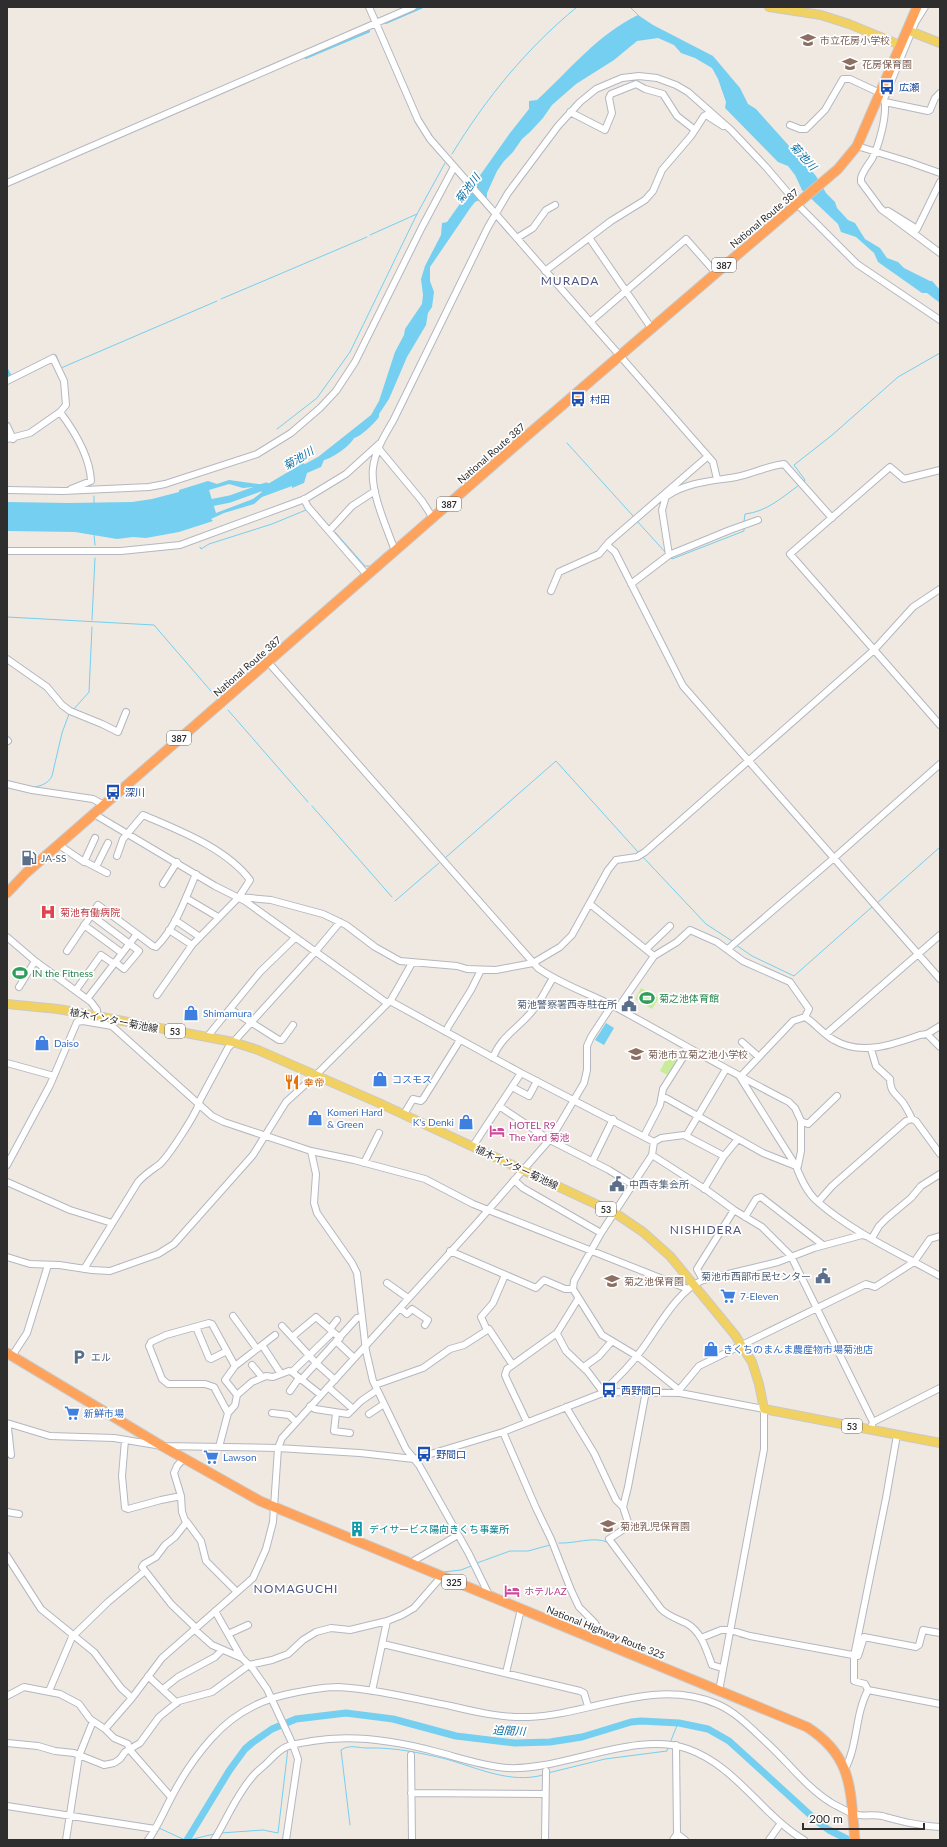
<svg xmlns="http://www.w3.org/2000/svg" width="947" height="1847" font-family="Lato,'Noto Sans JP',sans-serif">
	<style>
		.pitch { fill: #c9ec9a }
		.water { fill: #75cff0; fill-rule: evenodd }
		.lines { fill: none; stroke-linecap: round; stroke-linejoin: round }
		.stream { stroke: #75cff0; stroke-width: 1 }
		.canal { stroke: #75cff0; stroke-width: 4 }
		.river { stroke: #75cff0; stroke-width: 7 }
		.minor-casing { stroke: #b4b7c1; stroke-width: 8 }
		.major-casing { stroke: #c9c9c9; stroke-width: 10 }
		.highway-casing { stroke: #c9c9c9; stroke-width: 11 }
		.minor { stroke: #fff; stroke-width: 6 }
		.major { stroke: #f2d163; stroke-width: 8 }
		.highway { stroke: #ffa35c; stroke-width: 9 }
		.labels { text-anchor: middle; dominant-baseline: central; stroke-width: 3.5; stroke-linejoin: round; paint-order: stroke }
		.shield { fill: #fff; stroke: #6d6d6d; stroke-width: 1 }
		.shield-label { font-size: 9px; font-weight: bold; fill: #2e2e2e }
		.education-label { font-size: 10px; fill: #785e54; stroke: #fff; text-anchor: start }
		.transit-label { font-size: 10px; fill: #164399; stroke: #fff; text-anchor: start }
		.street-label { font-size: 10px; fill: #2e2e2e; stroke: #fff }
		.service-label { font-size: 10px; fill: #4e5e75; stroke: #fff; text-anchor: start }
		.health-label { font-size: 10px; fill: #be3a42; stroke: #fff; text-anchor: start }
		.leisure-label { font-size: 10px; fill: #27864d; stroke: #fff; text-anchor: start }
		.shop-label { font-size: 10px; fill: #366cbe; stroke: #fff; text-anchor: start }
		.food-label { font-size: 10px; fill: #c56008; stroke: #fff; text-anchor: start }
		.hotel-label { font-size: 10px; fill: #b23c85; stroke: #fff; text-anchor: start }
		.culture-label { font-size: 10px; fill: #0d838f; stroke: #fff; text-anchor: start }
		.water-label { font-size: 11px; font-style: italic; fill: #0d6fa3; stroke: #fff }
		.quarter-label { font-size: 12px; letter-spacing: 1px; fill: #4d5680; stroke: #fff }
	</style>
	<rect width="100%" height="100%" fill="#efe9e1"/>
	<path class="pitch" d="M641,988l18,10 -7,11 -17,-10z
		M669,1054l12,6 -10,17 -11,-6z"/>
	<path class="water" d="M638,15l15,10 60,31 27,32 8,16 8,5 60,67 10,17 9,9 2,6 11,12 7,3 10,16 15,9 7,10 11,4 6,6 26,13h2l8,9v13l-13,-10h-5l-44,-31 -4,-9 -18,-16 -15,-5 -3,-8 -36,-34 -7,-15 -7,-9 -10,-4 -53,-54 1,-6 -8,-23 -6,-11 -17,-10 -14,-5 -7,-8 -16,-7 -21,3 -23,19 -38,24 -24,21 -9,13 -13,14 -8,7 -9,13 -9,9 -7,10 -10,22v4l-12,5 -4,5 -41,60v14l4,11 -2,15 -4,6 -2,12 -19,32 -18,42 -10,15v3c-4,6 -19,20 -25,21 -4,8 -21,20 -30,22l-3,7 -14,6 -3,10 -12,5v-2l-30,11 -8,7 -30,9 -13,6 2,2 -34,11 -33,6 -13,-1 -16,2 -42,-7 -68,-1v-29l62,1 63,-1 20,-3 27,-7v-2l29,-9 9,3 12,-4 37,5 34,-20v-3l5,2 13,-7 53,-42 8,-14 16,-49 9,-17 1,-6 17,-25 1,-9 -2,-16 4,-13 16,-31 1,-12 5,-1 63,-89 19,-24v-8l8,-1c32,-29 61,-66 101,-85zM229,484l14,4 10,-1 4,4 3,-1 2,2 -9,7 -37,14 -7,-23z
		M606,1023l8,5 -10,17 -9,-5z"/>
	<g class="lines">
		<path class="stream" d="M630,7l11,11
			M452,154c34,-56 75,-106 125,-147
			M370,235l47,-21
			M221,299l146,-62
			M52,355h4l4,10
			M61,368l156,-67
			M277,429l40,-31 33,-46 67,-138 28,-51
			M567,443l67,74
			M804,482l1,-2 -11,-15 37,-29 67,-59 42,-24
			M94,503v-7
			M313,508l16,18
			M637,521l29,32
			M744,522l1,-8c21,-2 38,-17 54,-29
			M335,532l30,34h5l16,-14
			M94,534l1,11
			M200,547l1,2 8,-5 63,-20 34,-14
			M671,558l1,1 72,-28v-4
			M7,617l147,8 63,73
			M92,620l3,-62
			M73,710l16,-18 3,-65
			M228,710l80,92
			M32,787c8,0 17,-4 20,-11l10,-43 7,-19
			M312,806l80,91
			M642,856l64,68 26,17
			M445,858l111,-97 82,91
			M395,901l44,-38
			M876,904l64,-57
			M736,945l16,11 42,20 78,-69
			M559,1543c16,1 34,-7 48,-1
			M477,1563l33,-12h18l22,-6
			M443,1572l18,-2 10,-4
			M421,1596l15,-18
			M740,1637l5,1
			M709,1638l11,-4
			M670,1743l8,-20
			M548,1773l57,-14 62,-8 1,-4
			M73,1813l82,13
			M350,1825l-9,-75c9,-6 17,-2 26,-2 26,-1 54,5 79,11 32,9 64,25 97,16
			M159,1828l26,12
			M221,1833l42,-3 15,3 10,-85
			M189,1840l25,-6"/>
		<path class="canal" d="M386,22l35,-15
			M306,57l62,-26
			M7,371l3,6"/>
		<path class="river" d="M205,504l25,-5 36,-13
			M187,1840l42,-69 16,-22 7,-6 20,-14 24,-10 50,-6 47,6 63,17 59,7 35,-1 32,-5 49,-15 10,-1 38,2 29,6 21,12 89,81 11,8 20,10"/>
		<g class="minor-casing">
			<path id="minor" d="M369,7l49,113 12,19 283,323 4,17
				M925,7l-10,16 -31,76c4,15 -5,46 -12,60 -4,6 -9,12 -11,19v4l20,27 59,44
				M885,102l43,9 2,-1 5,-12 5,-5
				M570,112l35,18 7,-17 -3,-15 2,-4 25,-10 9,5 18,5 14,22 18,14
				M790,125l10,4h6l19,-19 18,-31h7l30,14
				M857,146l52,16 31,11
				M7,183l406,-176
				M888,211l29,18 23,-47
				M517,238l16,-10 13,-18 9,-5
				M590,239l62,90
				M545,271l66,-50 34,-21 8,-9 9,-21 29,-34 13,-20 2,-1 17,11
				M590,322l96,-83 30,34
				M7,381l46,-23 11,23 2,24 -6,7 -30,21 -23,6
				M60,412c15,20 30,44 31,69l-20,8
				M7,426l6,13
				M379,449l43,52 11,17
				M940,470l-36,9 -14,-12 -100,87 150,171
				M7,490l56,1 86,-4 16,-3 92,-30 34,-21 29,-25 16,-17 19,-29 67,-135 32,-60
				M666,496l-4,14 7,45
				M667,496c20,-14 46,-15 69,-19 16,-3 31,-11 48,-13l48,54
				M304,499l4,8 59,68
				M329,531l23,-25 23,-15
				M607,545l8,7 68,134 257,293
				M7,551h114l59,-6 125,-46 41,-25 33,-30
				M395,551c-8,-23 -25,-59 -22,-83 2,-17 11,-32 20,-47l95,-194 20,-34 50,-67 22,-24 16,-13 26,-11 17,-2 18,2 19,7 12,7 43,38 35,37 34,40 57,57 83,56
				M631,584l38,-29 61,-25 28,-10
				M551,591l8,-19 40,-18 10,-12 98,-85
				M7,659l40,28 15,18 8,6 32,13 16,8 8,-20
				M268,662l270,306c25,18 54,26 81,41 57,31 113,64 170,93l6,6 6,13 7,3 29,-28
				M7,740l1,1
				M7,784l25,6 61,9 11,6
				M94,814l121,72 30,15 142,102
				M59,845l25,17 11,-24
				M117,856l6,-17 20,-24c35,15 83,33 107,65l-11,17 -47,48 -35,50
				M84,861l23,12
				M96,867l12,-24
				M163,884l14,-22
				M239,897l32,3 52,14 23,11 29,22 25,14 57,5 10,3 29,1 37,-7 27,-16 12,-12 36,-65 8,-10 21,-3 8,-5 229,-202 39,-43 27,-18
				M186,898l32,19
				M590,904l64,52
				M91,915l48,36 -15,18 -9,-7
				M175,920l25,17
				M84,925l38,28
				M169,930l23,15
				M7,937l28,24 56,41 6,8v6
				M646,949l24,-23
				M728,949l106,-91 106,-94
				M67,951l31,-46 39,29
				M19,987l16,-26
				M76,990l25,-35 13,9
				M87,999l50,-65 16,12 3,1c20,-20 29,-48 40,-73
				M390,1001l131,72 133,69
				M618,1008l36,-52 23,-14 13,-12 27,12 26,19 47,21 19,27 -4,8
				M230,1009l49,31h3l11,-15
				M446,1032l2,-5 23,-37 10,-20
				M826,1034l114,-99
				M927,1034l13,13
				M207,1037l53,-65 35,-34
				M742,1042l17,15
				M871,1049l5,17 14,13c0,14 7,15 14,25 3,5 6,10 8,15
				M493,1058c7,-21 27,-31 40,-48 8,-9 13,-21 20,-32
				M7,1063l47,13
				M740,1077l56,89c5,13 11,27 22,36 34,30 83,52 122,74
				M740,1077l53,-56 12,-4c10,6 18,17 29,23 27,16 58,5 86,-5l7,-1 13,-8
				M512,1087l17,9 8,-15
				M662,1098h4l97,55 33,13
				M499,1106l51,34 59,30 24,15
				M404,1114l9,-15 8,2 2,-2 37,-59
				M644,1136l16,-31 3,-16 26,-41
				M686,1136l40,-67
				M654,1142l-2,13 -51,78 -27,48 -1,8 29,46 35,21 42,34 1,3
				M654,1142l7,-4 23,-3 40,21 -20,33
				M473,1146l48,-73
				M311,1151l5,23 -2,29 3,10 35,50 5,10 9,78 7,30 33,68 13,16 50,89 21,43
				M652,1155l56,36 26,19 28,17 29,29 82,166 -3,8
				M724,1156l14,-17
				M592,1162l21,-43
				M364,1163l15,-30
				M7,1165l43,-80 27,-63 6,-1 29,5 100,90 12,6 87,29 43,9 71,19 48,25 215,85
				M796,1166h2l3,-15v-30
				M514,1180l9,8 78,45
				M7,1182l63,28 42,13
				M818,1202l14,-16 74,-65 6,-2 4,2 24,33
				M745,1217l11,-18 5,-2 62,48
				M872,1238l7,-12 8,-8 24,-20 10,-12 19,-12
				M450,1251l86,37 8,-8 21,9h8
				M7,1257l23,7 29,1 33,5 18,1 48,-17 16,-10 79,-89 33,-53 33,-30 72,-72 21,-37
				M84,1269l54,-87c7,-8 14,-12 22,-18 9,-9 38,-52 40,-64l28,-52 87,-96 25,-30
				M703,1280l-6,-11 37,-59
				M387,1283l21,15
				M400,1308l7,6 5,-5 16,11 -3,5
				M233,1316l24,33
				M282,1326l34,37 19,17
				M196,1327l13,31 2,1 16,-8
				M330,1329l7,-9
				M487,1330l-6,-13 12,-14 12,-28
				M557,1334l9,17 22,21 15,20
				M292,1337l24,-20 24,21
				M336,1341l18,17
				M262,1345l19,29
				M12,1356l15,-23 21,-68
				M252,1365l10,12
				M586,1370l-1,-4 14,-10 13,-15
				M292,1372l41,-40
				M301,1380l56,-62 5,-1
				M375,1385l48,-17 27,-19 14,-4 25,-16 23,35
				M328,1387l25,22
				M679,1390l20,-24 167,-82 9,3 39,-25 16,-23 10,-3
				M290,1391l9,-13
				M601,1393c16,-14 30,-28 42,-45 16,-22 35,-58 60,-68l75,-18 36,-14 48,-13 10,3
				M237,1395l-12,-15 10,-14 40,-31
				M310,1406l5,3 33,5 13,-13 16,-11
				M566,1407l28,46 22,47 7,7 5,15 -4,7 -15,10 52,70c7,7 16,10 25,14 16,9 20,26 26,42l10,3
				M228,1413l7,-8 2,-10 15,-13 14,-6 7,1 16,-6 3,1 29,23
				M272,1413l17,2 7,7
				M336,1413l-2,18 16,2
				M369,1414l15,-10
				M527,1422l-20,-42 -2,-5 2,-6 50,-36 21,-34
				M873,1422l67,-34
				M7,1423l43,13 64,2 48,8 116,2 82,5 54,6 89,-27 97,-38 10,-2 70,1 84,16v40l-45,242
				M9,1424l-1,4 3,27
				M503,1432l33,76 15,31 20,51 8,17 16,16 4,8v10
				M125,1440l-3,36 3,32 3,1 33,-9 20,-4
				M219,1447l9,-34 -14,-26 -9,-3h-37l-6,-5 -13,-33 2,-4 15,-7 43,-12 3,1 23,42
				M184,1458l-7,8 -3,7 7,23 1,16 4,11 -11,14 -10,8 -9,12 -12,7 -2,3 29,37 25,24
				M623,1507l5,-20 18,-96
				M7,1512l12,2
				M187,1522l14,19 5,20 31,31
				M7,1556l34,53 53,43 27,36 11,10
				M413,1565l2,-5 43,-25
				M215,1611l26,46
				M194,1629l18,16 30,13 11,11 14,20 26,56 5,14 -12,81
				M228,1634l20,-9
				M701,1638l20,-8h9l20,6 108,20 6,-19 52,10 3,-2 4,-15 17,3
				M383,1644l197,47 4,2 4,13
				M506,1673l15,-64
				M148,1676l29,27
				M163,1689l15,-12 37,-20 7,-7
				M868,1690l-3,-6 -11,-3v-25l32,-158 11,-63
				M868,1690l72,14
				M49,1691l23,-54 36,-35 37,-31
				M372,1691l15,-70
				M7,1696l17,-9 36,7 19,10 11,15 15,10 9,9 14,6 1,5 42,48
				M105,1729l27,-31 30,-40 91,-80 13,-29 7,-27 5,-74 4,-10 194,-214 76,-87 32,-54 3,-13v-24l4,-9 21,-32
				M7,1743l31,3 17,5 19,2 30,12 10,-2 6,-4 5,-7 15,-9 19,-26 20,-16 33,-9 37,-27 23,-5 16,-6 15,-14 13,-8 15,-4 19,2 37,-9 15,-6 12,-7 27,-31
				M411,1755l1,85
				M845,1769c13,-24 10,-55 23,-79
				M411,1793l134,1
				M7,1806l148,23
				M677,1834l8,6
				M66,1840l13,-84 14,-35
				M148,1840c9,-12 15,-27 22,-40 11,-22 25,-43 41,-61 21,-24 50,-40 82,-46 15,-3 30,-6 45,-6 38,2 76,12 113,19 25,6 51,12 77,11 63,-2 125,-40 189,-13 19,8 34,24 50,39 21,19 39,44 63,59 3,2 22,12 24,12 9,3 19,0 28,2 19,5 37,10 58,11
				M214,1840c13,-21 22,-45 39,-64 4,-5 10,-9 15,-14 5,-5 11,-12 18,-15 8,-4 18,-4 26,-6 42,-7 85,0 125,11 23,6 46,14 70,16 56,3 129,-38 181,-19 48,17 73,65 116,91
				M545,1840l1,-69
				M673,1840l4,-6 -1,-89
				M769,1840l12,-17"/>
		</g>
		<g class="major-casing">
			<path id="major" d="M769,7l52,8 28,9 51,21
				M907,30l33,13
				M7,1004l51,5 39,7 136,26 25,8 121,53 236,110 28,19 27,24 65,79 17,27 7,22 5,25 176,34"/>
		</g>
		<g class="highway-casing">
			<path id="highway" d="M7,893l19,-20 497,-434 207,-178 108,-92 19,-23 60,-139
				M7,1353l155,93 98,55 547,226c47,30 43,64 48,113"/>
		</g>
		<use href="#minor" class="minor"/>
		<use href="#major" class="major"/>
		<use href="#highway" class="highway"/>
	</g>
	<defs>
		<g id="school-bare" transform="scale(1.2)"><path d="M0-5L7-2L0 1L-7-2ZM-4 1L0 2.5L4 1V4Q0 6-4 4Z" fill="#8d6e63" stroke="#fff" stroke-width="2.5" paint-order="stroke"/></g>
		<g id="bus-bare" transform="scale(1.2)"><path d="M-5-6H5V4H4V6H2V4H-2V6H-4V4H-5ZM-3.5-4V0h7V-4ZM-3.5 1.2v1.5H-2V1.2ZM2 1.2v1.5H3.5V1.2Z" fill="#1a4fb4" stroke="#fff" stroke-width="2.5" paint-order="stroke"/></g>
		<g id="fuel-bare" transform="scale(1.2)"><path d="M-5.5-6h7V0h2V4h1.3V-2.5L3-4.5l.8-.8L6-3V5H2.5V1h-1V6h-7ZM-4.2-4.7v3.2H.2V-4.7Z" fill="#5c6f8a" stroke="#fff" stroke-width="2.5" paint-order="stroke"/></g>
		<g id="hospital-bare" transform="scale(1.2)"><path d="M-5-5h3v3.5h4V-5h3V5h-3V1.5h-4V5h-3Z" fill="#e0444e" stroke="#fff" stroke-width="2.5" paint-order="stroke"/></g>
		<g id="stadium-bare" transform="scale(1.2)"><path d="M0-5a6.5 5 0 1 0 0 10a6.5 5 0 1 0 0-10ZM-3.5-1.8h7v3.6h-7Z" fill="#2e9e5b" stroke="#fff" stroke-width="2.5" paint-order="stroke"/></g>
		<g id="civic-bare" transform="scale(1.2)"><path d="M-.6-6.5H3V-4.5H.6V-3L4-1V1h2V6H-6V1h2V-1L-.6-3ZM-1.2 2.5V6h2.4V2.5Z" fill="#5c6f8a" stroke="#fff" stroke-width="2.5" paint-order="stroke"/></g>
		<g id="shop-bare" transform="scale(1.2)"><path d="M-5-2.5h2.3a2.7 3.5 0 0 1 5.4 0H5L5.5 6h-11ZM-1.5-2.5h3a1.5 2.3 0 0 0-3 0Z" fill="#3f7fe0" stroke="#fff" stroke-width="2.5" paint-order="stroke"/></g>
		<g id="restaurant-bare" transform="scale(1.2)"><path d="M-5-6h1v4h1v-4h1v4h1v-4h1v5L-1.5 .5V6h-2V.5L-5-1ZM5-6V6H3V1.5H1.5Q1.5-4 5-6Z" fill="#e8710a" stroke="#fff" stroke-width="2.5" paint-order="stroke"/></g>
		<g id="hotel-bare" transform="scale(1.2)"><path d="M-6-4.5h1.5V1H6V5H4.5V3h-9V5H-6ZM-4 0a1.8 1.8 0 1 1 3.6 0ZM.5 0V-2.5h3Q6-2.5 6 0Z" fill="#d1479c" stroke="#fff" stroke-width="2.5" paint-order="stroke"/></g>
		<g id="supermarket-bare" transform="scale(1.2)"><path d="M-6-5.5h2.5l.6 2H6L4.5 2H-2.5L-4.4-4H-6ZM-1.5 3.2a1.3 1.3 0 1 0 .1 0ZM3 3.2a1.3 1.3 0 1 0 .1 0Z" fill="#3f7fe0" stroke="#fff" stroke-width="2.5" paint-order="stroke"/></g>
		<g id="parking-bare" transform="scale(1.2)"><path d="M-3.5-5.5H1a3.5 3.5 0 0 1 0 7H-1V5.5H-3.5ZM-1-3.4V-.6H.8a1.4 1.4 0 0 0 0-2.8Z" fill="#5c6f8a" stroke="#fff" stroke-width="2.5" paint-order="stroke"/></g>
		<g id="building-bare" transform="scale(1.2)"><path d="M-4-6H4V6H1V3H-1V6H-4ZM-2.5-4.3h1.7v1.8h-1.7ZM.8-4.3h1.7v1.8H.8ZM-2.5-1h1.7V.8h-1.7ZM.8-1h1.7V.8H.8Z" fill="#0f9aa8" stroke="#fff" stroke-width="2.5" paint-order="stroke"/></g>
	</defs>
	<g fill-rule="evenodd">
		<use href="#school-bare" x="808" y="40"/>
		<use href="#school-bare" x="850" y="64"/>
		<use href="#bus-bare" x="887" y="87"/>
		<use href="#bus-bare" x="578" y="399"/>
		<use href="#bus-bare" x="113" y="792"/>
		<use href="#fuel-bare" x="29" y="858"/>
		<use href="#hospital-bare" x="48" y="912"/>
		<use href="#stadium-bare" x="20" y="973"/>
		<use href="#stadium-bare" x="647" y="998"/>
		<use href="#civic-bare" x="629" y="1004"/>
		<use href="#shop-bare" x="191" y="1013"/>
		<use href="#shop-bare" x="42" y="1043"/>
		<use href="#school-bare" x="636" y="1054"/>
		<use href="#shop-bare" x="380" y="1079"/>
		<use href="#restaurant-bare" x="292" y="1082"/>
		<use href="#shop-bare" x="315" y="1118"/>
		<use href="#shop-bare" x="466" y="1122"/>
		<use href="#hotel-bare" x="497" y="1131"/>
		<use href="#civic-bare" x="617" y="1184"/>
		<use href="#civic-bare" x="823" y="1276"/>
		<use href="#school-bare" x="612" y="1281"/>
		<use href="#supermarket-bare" x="728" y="1296"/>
		<use href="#shop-bare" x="711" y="1349"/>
		<use href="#parking-bare" x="79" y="1357"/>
		<use href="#bus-bare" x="609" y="1390"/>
		<use href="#supermarket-bare" x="72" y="1413"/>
		<use href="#bus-bare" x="424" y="1454"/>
		<use href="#supermarket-bare" x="211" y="1457"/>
		<use href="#school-bare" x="608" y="1526"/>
		<use href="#building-bare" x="357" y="1529"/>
		<use href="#hotel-bare" x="512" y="1591"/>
	</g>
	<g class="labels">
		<g class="shield">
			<rect x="712" y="258" width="24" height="14" rx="3"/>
			<rect x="437" y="497" width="24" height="14" rx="3"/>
			<rect x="167" y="731" width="24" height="14" rx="3"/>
			<rect x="165" y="1024" width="20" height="14" rx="3"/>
			<rect x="596" y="1202" width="20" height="14" rx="3"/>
			<rect x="842" y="1419" width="20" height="14" rx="3"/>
			<rect x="442" y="1575" width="24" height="14" rx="3"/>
		</g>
		<g class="shield-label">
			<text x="724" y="265">387</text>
			<text x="449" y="504">387</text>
			<text x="179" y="738">387</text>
			<text x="175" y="1031">53</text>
			<text x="606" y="1209">53</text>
			<text x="852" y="1426">53</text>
			<text x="454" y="1582">325</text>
		</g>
		<g class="education-label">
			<text x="820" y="40">市立花房小学校</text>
			<text x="862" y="64">花房保育園</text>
			<text x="648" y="1054">菊池市立菊之池小学校</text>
			<text x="624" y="1281">菊之池保育園</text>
			<text x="620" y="1526">菊池乳児保育園</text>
		</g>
		<g class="transit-label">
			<text x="899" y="87">広瀬</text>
			<text x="590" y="399">村田</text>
			<text x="125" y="792">深川</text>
			<text x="621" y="1390">西野間口</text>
			<text x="436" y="1454">野間口</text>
		</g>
		<g class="street-label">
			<text transform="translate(764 218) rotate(-40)">National Route 387</text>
			<text transform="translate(491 453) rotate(-41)">National Route 387</text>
			<text transform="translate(247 666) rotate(-41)">National Route 387</text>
			<text transform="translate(114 1020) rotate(11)">植木インター菊池線</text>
			<text transform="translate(517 1167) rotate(25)">植木インター菊池線</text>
			<text transform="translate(606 1632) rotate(22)">National Highway Route 325</text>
		</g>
		<g class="service-label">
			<text x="41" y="858">JA-SS</text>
			<text x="617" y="1004" text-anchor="end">菊池警察署西寺駐在所</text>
			<text x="629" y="1184">中西寺集会所</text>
			<text x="811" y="1276" text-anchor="end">菊池市西部市民センター</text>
			<text x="91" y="1357">エル</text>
		</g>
		<g class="health-label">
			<text x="60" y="912">菊池有働病院</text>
		</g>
		<g class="leisure-label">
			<text x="32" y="973">IN the Fitness</text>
			<text x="659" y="998">菊之池体育館</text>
		</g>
		<g class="shop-label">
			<text x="203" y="1013">Shimamura</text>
			<text x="54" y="1043">Daiso</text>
			<text x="392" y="1079">コスモス</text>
			<text x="327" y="1112">Komeri Hard<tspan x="327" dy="12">&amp; Green</tspan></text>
			<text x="454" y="1122" text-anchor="end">K's Denki</text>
			<text x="740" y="1296">7-Eleven</text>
			<text x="723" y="1349">きくちのまんま農産物市場菊池店</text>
			<text x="84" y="1413">新鮮市場</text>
			<text x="223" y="1457">Lawson</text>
		</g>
		<g class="food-label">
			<text x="304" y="1082">幸帝</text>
		</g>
		<g class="hotel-label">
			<text x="509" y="1125">HOTEL R9<tspan x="509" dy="12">The Yard 菊池</tspan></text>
			<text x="524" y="1591">ホテルAZ</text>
		</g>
		<g class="culture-label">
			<text x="369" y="1529">デイサービス陽向きくち事業所</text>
		</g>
		<g class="water-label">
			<text transform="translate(804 156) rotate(48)">菊池川</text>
			<text transform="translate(467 188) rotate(-53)">菊池川</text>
			<text transform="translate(298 458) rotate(-31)">菊池川</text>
			<text transform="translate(509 1730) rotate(3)">迫間川</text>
		</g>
		<g class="quarter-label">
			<text x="570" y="280">MURADA</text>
			<text x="706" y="1229">NISHIDERA</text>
			<text x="296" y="1588">NOMAGUCHI</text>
		</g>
	</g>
	<rect width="947" height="1847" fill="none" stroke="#2e2e2e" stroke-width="16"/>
	<path d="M803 1823v6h121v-6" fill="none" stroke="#2e2e2e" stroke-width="2"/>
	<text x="809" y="1823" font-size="12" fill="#2e2e2e" stroke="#ffffff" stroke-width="3" paint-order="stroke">200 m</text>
</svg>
